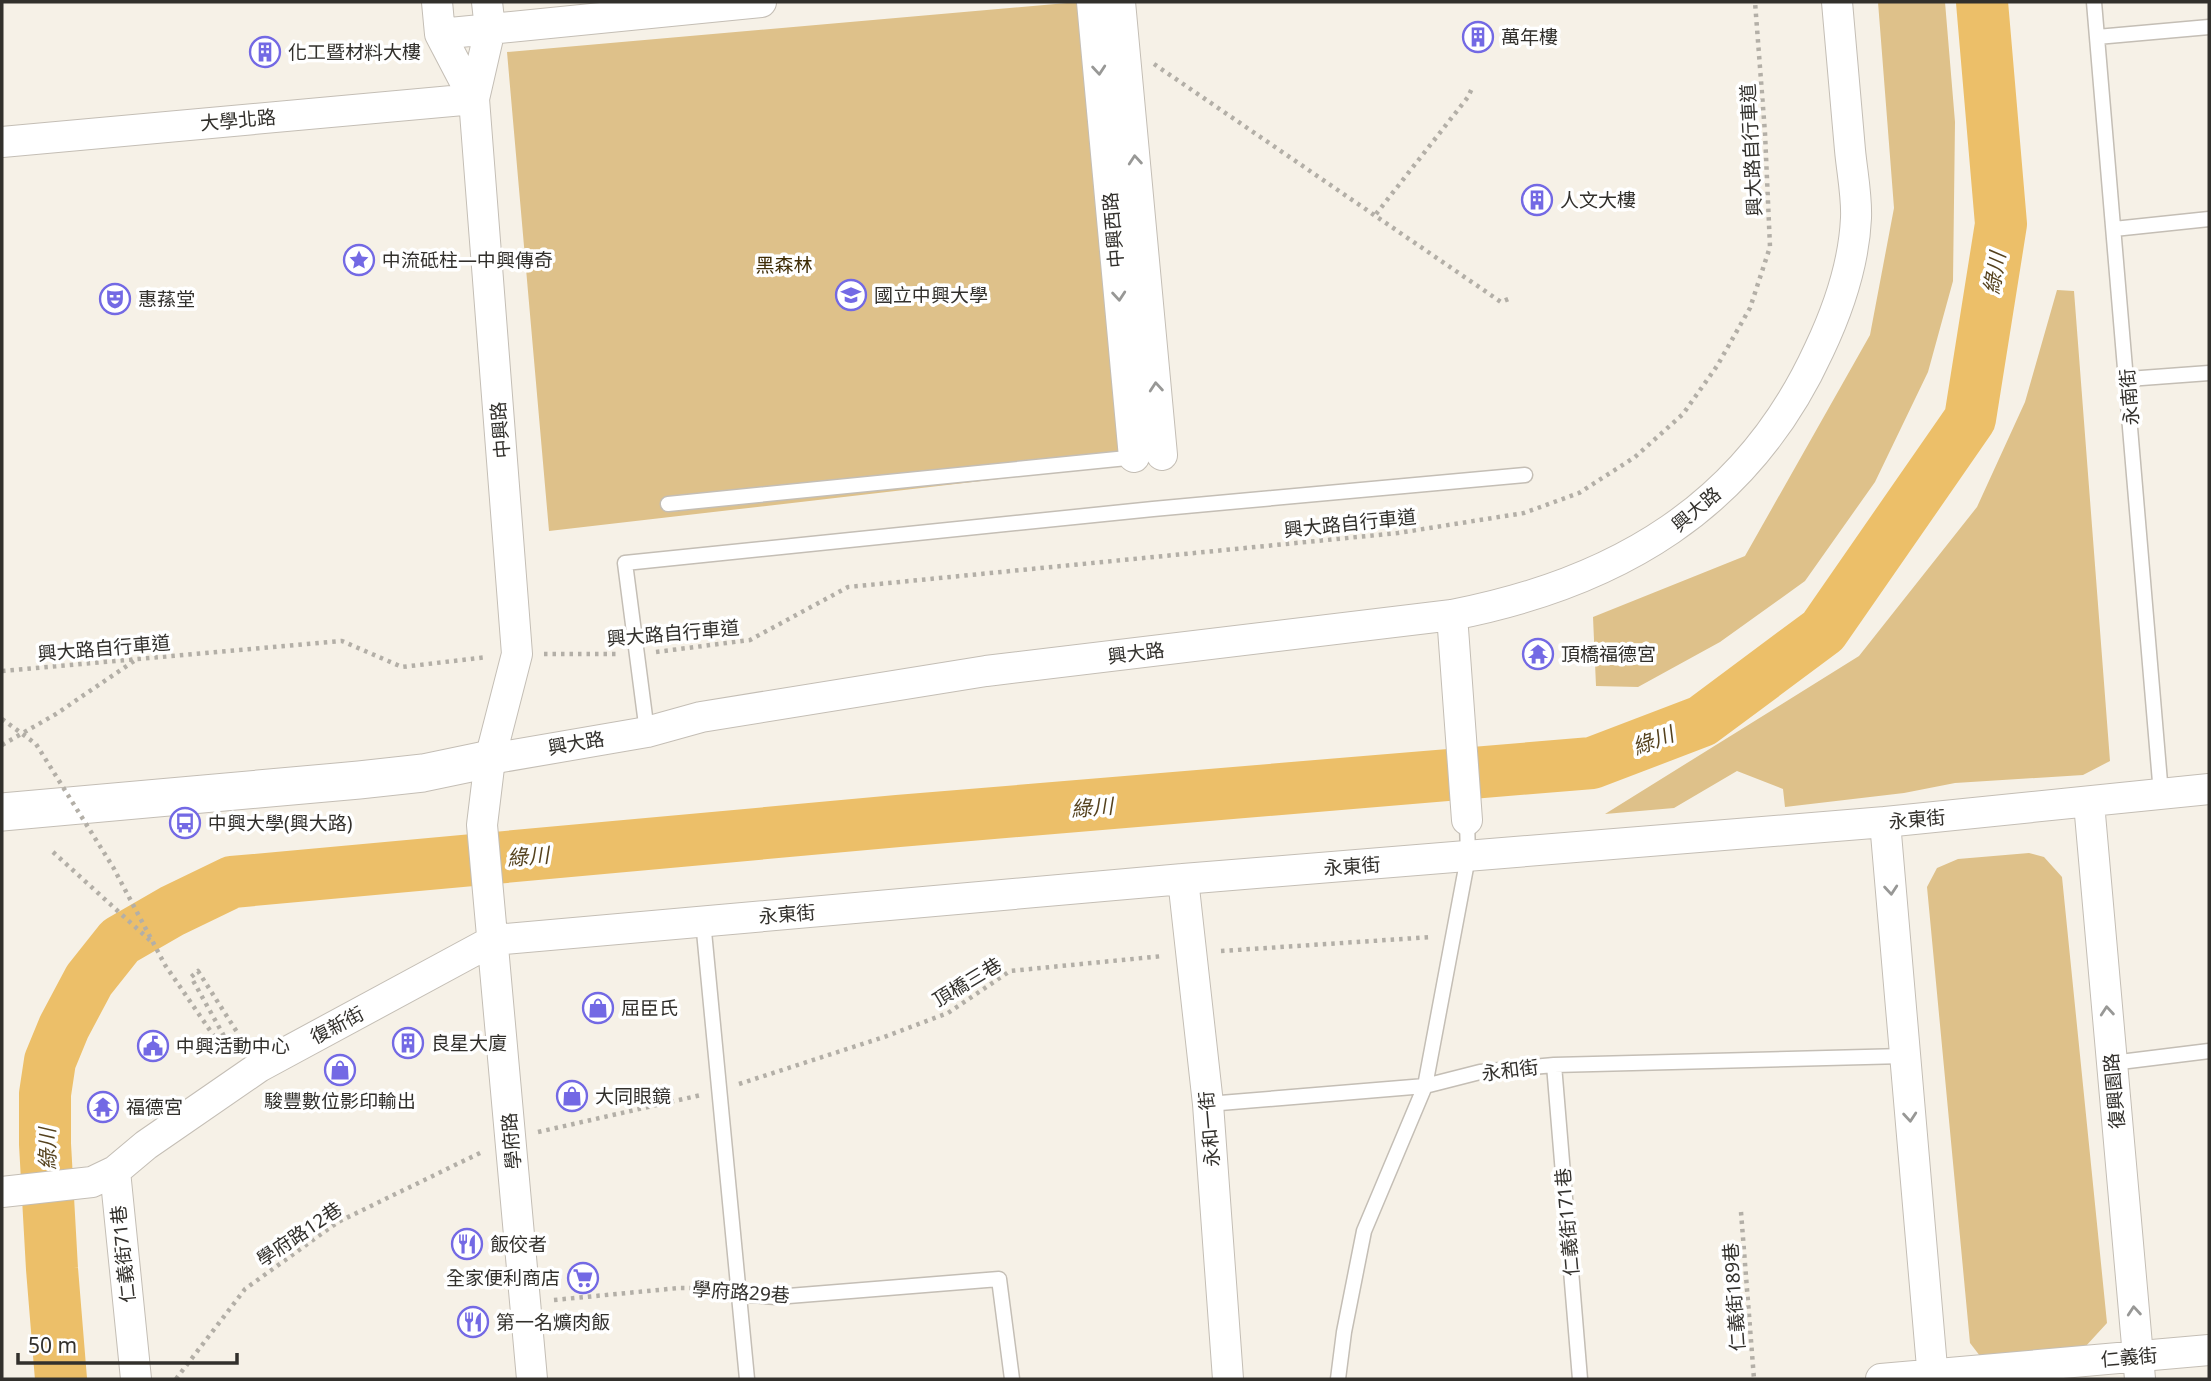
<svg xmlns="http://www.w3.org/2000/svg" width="2211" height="1381" font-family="'Noto Sans','Noto Sans TC',sans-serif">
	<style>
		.green { fill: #dec18a }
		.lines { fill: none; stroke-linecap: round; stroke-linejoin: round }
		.river { stroke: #ecbf69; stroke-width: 52 }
		.service-casing { stroke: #c4beb5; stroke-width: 17 }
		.minor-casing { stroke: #c4beb5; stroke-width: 32 }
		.tertiary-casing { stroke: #c4beb5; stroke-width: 39 }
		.path { stroke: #b3afa7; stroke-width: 4.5; stroke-dasharray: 3.5 5; stroke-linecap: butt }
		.service { stroke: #fff; stroke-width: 14 }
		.minor { stroke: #fff; stroke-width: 30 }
		.tertiary { stroke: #fff; stroke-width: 37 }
		.path-bridge { stroke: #b3afa7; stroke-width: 4.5; stroke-dasharray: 3.5 5; stroke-linecap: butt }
		.oneway { stroke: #989896 }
		.labels { text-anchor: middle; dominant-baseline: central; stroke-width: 7; stroke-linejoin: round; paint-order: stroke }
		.poi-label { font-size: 19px; fill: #32302c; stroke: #fff; text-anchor: start }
		.street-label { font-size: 19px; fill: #32302c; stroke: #fff }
		.park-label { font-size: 19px; fill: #3f2d06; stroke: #fff }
		.water-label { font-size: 21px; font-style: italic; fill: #55421e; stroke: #fff }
	</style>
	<rect width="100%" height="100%" fill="#f6f1e7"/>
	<path class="green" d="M1078,2l42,463 -571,66 -42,-479z
		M1878,2h67l10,120 -2,159 -25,91 -53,110 -70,99 -85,61 -82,45 -42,-1 -3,-69 152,-61 125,-221 24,-127z
		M2057,290l17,1 36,470 -27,14 -128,8 -51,10 -119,14 -2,-18 -46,-18 -63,37 -69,6 254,-158 118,-149 48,-105z
		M2029,853l15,4 18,20 45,446 -22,24 -105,9 -10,-13 -43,-456 10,-19 21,-9z"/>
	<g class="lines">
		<path class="river" d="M61,1379l-9,-110 -7,-125v-50l5,-33 14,-34 25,-47 31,-39 52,-30 60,-29 666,-61 694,-58 110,-42 121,-90 147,-212 31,-195 -19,-222"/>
		<g class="service-casing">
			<path id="service" d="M2094,2l67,792
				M2097,37l112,-10
				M2114,229l95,-10
				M2128,379l81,-6
				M668,504l469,-47
				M647,732l-22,-169 528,-54 372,-34
				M703,921l44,458
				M2112,1063l97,-12
				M1554,1065l26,314
				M1208,1104l217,-18 55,-14 74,-7 350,-9
				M738,1294l38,3 223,-18 13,100
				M1338,1379l6,-47 20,-101 61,-145 43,-229 -1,-37"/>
		</g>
		<g class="minor-casing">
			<path id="minor" d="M437,2l3,32 34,65
				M487,2l3,27 -16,70 43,555 -27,105 -8,66 50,554
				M1092,2l42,455
				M1120,2l42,453
				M440,34l321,-32
				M2,142l472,-43
				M1452,615l15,205
				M490,759l157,-27 54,-15 285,-46 466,-56c165,-32 295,-108 367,-265 19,-40 35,-87 37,-132 1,-22 -4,-46 -6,-68 -4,-50 -9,-99 -13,-148
				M2089,803l51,576
				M1885,822l48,557
				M1183,879l25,225 20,275
				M115,1171l21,208
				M2,1192l90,-10 23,-11 31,-26 113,-78 235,-127 689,-61 702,-57 324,-33
				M1881,1379l328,-29"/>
		</g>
		<g class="tertiary-casing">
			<path id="tertiary" d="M2,812l357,-32 64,-7 67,-14"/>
		</g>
		<path class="path" d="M1154,64l347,238 10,-4
			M1376,214l92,-117 5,-11
			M656,652l94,-12 98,-53 550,-54 126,-20 55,-20 56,-36 48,-43 34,-48 33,-58 20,-61 -5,-114 -10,-131
			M544,654h72
			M2,671l340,-30 60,26 85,-10
			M2,745l54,-31 78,-53
			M53,852l101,92
			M1221,951l211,-14
			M218,1042l6,-6 -33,-59 7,-6 46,72
			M739,1084l145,-47 64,-24 62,-42 153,-15
			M538,1132l163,-37
			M1741,1212l13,167
			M554,1300l125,-12h27l14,2
			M176,1379l69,-90 93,-67 146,-71"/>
		<use href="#service" class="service"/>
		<use href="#minor" class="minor"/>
		<use href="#tertiary" class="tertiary"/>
		<path class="path-bridge" d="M2,719l34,25 77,123 52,98 53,77"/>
	</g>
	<defs><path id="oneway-chevron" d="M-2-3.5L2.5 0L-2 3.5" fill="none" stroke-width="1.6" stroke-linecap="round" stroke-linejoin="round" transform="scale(1.75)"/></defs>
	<g class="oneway">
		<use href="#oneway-chevron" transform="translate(1099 70) rotate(85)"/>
		<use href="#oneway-chevron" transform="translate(1135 160) rotate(-95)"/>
		<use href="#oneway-chevron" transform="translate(1119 296) rotate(85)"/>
		<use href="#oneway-chevron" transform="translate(1156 387) rotate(-95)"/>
		<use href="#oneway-chevron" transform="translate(1891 890) rotate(85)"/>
		<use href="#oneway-chevron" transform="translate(2107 1011) rotate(-95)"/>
		<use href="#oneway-chevron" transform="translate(1910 1117) rotate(85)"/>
		<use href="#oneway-chevron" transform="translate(2134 1311) rotate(-95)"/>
	</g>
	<defs>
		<g id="building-ring" transform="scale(1.575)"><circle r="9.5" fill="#fff" stroke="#7369e4" stroke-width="1.5"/><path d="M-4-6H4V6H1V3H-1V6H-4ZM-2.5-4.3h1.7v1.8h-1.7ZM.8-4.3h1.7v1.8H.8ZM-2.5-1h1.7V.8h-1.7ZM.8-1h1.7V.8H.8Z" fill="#7369e4"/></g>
		<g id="sight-ring" transform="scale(1.575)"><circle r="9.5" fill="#fff" stroke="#7369e4" stroke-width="1.5"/><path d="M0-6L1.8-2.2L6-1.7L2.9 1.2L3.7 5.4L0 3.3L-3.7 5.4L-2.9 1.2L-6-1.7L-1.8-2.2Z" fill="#7369e4"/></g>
		<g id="university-ring" transform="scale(1.575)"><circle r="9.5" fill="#fff" stroke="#7369e4" stroke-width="1.5"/><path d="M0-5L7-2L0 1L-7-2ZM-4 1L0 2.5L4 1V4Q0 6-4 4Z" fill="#7369e4"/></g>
		<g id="theatre-ring" transform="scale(1.575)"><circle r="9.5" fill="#fff" stroke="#7369e4" stroke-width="1.5"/><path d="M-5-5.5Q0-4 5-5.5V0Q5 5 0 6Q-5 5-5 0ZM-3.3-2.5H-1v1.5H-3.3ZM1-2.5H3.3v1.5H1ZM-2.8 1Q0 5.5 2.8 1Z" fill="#7369e4"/></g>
		<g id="temple-ring" transform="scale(1.575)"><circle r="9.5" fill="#fff" stroke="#7369e4" stroke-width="1.5"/><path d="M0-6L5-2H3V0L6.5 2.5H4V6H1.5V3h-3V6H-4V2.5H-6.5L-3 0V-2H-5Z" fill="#7369e4"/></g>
		<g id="bus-ring" transform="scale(1.575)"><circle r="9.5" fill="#fff" stroke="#7369e4" stroke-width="1.5"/><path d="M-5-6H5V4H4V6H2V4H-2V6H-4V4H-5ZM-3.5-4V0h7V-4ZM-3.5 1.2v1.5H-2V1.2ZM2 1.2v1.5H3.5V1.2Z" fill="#7369e4"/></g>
		<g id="shop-ring" transform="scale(1.575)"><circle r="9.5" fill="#fff" stroke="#7369e4" stroke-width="1.5"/><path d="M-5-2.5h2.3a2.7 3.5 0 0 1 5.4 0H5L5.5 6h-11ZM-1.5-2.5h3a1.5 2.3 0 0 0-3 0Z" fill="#7369e4"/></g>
		<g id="civic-ring" transform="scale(1.575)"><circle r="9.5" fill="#fff" stroke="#7369e4" stroke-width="1.5"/><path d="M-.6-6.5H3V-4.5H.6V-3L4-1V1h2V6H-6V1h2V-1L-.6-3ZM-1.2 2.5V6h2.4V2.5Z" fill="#7369e4"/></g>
		<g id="restaurant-ring" transform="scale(1.575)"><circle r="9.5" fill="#fff" stroke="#7369e4" stroke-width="1.5"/><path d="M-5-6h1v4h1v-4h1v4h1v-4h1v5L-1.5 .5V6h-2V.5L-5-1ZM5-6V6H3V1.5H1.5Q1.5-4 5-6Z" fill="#7369e4"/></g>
		<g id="supermarket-ring" transform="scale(1.575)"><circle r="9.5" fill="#fff" stroke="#7369e4" stroke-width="1.5"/><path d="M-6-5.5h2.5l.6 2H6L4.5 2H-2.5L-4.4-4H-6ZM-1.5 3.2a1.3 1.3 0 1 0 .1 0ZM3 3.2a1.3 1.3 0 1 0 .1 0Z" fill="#7369e4"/></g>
	</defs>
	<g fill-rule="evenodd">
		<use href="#building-ring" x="1478" y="37"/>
		<use href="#building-ring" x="265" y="52"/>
		<use href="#building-ring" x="1537" y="200"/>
		<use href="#sight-ring" x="359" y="260"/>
		<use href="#university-ring" x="851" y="295"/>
		<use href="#theatre-ring" x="115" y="299"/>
		<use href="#temple-ring" x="1538" y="654"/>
		<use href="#bus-ring" x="185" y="823"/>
		<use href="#shop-ring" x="598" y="1008"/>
		<use href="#building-ring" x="408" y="1043"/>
		<use href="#civic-ring" x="153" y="1046"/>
		<use href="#shop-ring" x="340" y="1070"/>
		<use href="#shop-ring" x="572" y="1096"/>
		<use href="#temple-ring" x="103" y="1107"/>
		<use href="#restaurant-ring" x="467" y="1244"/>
		<use href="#supermarket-ring" x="583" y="1278"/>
		<use href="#restaurant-ring" x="473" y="1322"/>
	</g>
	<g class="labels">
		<g class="poi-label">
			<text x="1501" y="37">萬年樓</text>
			<text x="288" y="52">化工暨材料大樓</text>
			<text x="1560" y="200">人文大樓</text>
			<text x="382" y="260">中流砥柱—中興傳奇</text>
			<text x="874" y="295">國立中興大學</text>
			<text x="138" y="299">惠蓀堂</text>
			<text x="1561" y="654">頂橋福德宮</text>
			<text x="208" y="823">中興大學(興大路)</text>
			<text x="621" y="1008">屈臣氏</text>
			<text x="431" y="1043">良星大廈</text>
			<text x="176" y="1046">中興活動中心</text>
			<text x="595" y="1096">大同眼鏡</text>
			<text x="340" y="1101" text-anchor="middle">駿豐數位影印輸出</text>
			<text x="126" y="1107">福德宮</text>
			<text x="490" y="1244">飯佼者</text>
			<text x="560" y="1278" text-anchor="end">全家便利商店</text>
			<text x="496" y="1322">第一名爌肉飯</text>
		</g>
		<g class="street-label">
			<text transform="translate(238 120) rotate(-5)">大學北路</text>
			<text transform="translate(1751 150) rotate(-93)">興大路自行車道</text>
			<text transform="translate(1113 230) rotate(-95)">中興西路</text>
			<text transform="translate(2129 397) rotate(-95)">永南街</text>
			<text transform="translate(500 430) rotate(-95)">中興路</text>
			<text transform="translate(1696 509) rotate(-40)">興大路</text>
			<text transform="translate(1350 523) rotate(-6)">興大路自行車道</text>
			<text transform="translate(673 633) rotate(-5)">興大路自行車道</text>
			<text transform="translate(104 648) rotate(-5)">興大路自行車道</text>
			<text transform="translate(1136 653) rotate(-7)">興大路</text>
			<text transform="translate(576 743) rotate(-10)">興大路</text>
			<text transform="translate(1917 819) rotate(-5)">永東街</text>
			<text transform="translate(1352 866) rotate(-4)">永東街</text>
			<text transform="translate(787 914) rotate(-5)">永東街</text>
			<text transform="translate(967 982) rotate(-31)">頂橋三巷</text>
			<text transform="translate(337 1025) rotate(-28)">復新街</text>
			<text transform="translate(1510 1070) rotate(-7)">永和街</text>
			<text transform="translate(2114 1091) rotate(-95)">復興園路</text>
			<text transform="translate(1209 1129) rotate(-95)">永和一街</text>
			<text transform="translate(511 1141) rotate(-95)">學府路</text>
			<text transform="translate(1567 1222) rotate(-95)">仁義街171巷</text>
			<text transform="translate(299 1234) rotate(-34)">學府路12巷</text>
			<text transform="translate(123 1254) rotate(-96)">仁義街71巷</text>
			<text transform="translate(741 1292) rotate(4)">學府路29巷</text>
			<text transform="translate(1734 1297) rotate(-94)">仁義街189巷</text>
			<text transform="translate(2129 1357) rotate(-5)">仁義街</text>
		</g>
		<g class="park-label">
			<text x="784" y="265">黑森林</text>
		</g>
		<g class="water-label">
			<text transform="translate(1994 273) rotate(-81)">綠川</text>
			<text transform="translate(1653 740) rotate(-21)">綠川</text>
			<text transform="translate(1092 807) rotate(-5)">綠川</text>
			<text transform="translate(528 856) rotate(-5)">綠川</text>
			<text transform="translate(47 1149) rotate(-91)">綠川</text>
		</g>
	</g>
	<rect width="2211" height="1381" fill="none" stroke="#32302c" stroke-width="7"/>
	<path d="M18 1353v10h219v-10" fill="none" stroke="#32302c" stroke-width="3.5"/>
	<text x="28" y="1353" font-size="21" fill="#32302c" stroke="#ffffff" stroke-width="5" paint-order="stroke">50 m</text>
</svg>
